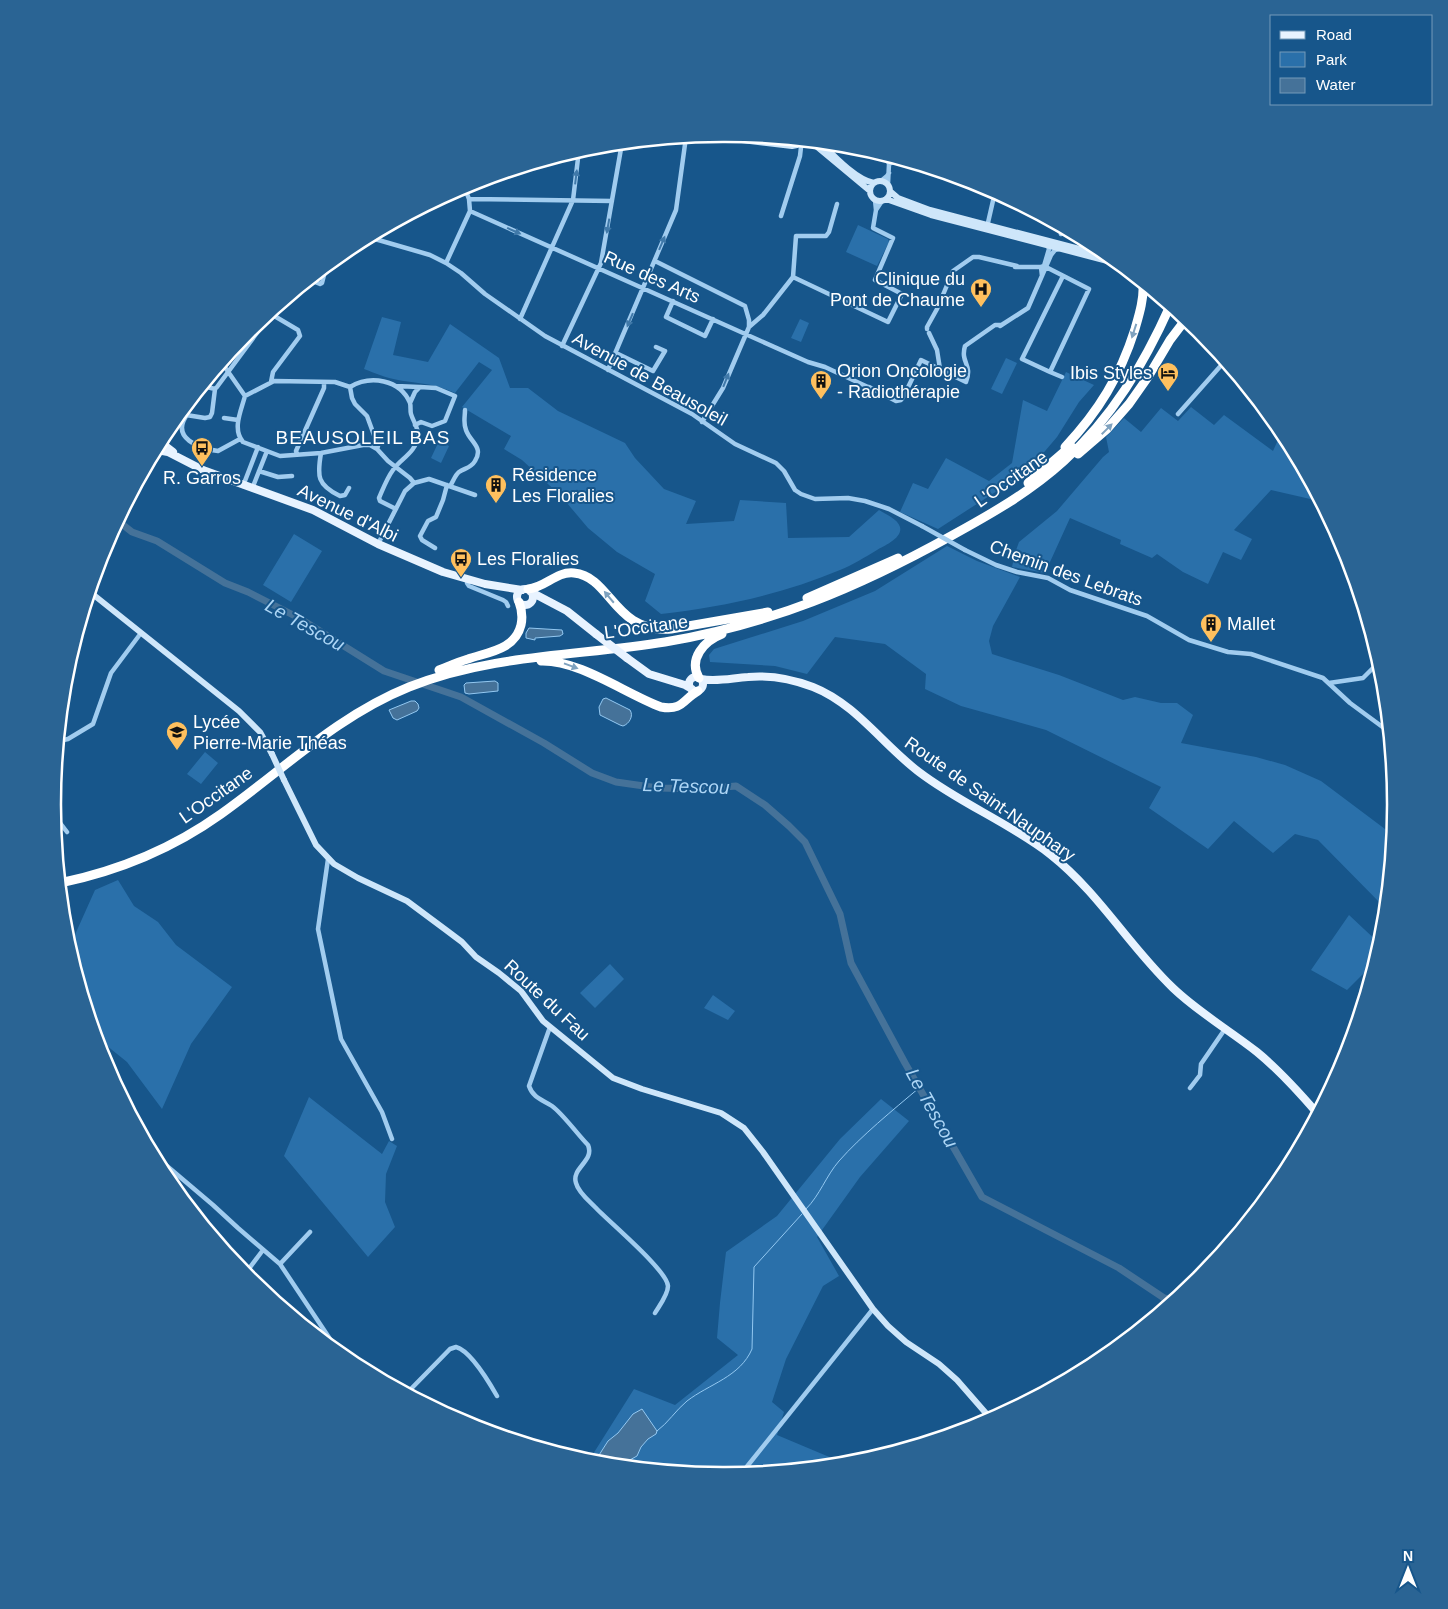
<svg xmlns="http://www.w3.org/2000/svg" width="1448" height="1609" font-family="Helvetica,sans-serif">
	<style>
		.green { fill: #2a70aa }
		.water { fill: #457299; stroke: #93c8f1 }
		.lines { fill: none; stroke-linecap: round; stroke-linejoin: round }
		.stream { stroke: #93c8f1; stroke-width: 1 }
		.river { stroke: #457299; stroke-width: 7 }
		.street { stroke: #a1ccef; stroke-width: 4.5 }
		.secondary { stroke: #cee6fa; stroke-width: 6 }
		.primary { stroke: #e8f3ff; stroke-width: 8 }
		.highway { stroke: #fff; stroke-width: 9 }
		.street-bridge { stroke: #a1ccef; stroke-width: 4.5 }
		.secondary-bridge { stroke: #cee6fa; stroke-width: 6 }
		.primary-bridge { stroke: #e8f3ff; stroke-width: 8 }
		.oneway { fill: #4079a9 }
		.oneway2 { fill: #7fa2bf }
		.labels { text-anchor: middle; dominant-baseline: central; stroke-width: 4; stroke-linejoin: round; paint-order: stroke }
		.street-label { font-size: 18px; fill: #fff; stroke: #17568b }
		.poi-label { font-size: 18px; fill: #fff; stroke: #17568b; text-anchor: start }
		.neighbourhood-label { font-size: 19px; letter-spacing: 1px; fill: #fff; stroke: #17568b }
		.water-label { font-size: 19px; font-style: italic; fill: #add6f6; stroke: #17568b }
		.rim { fill: none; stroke: #fff; stroke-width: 2.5 }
	</style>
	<rect width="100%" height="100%" fill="#17568b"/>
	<path class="green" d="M858,225l30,14 1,3 -12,24 -31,-14z
		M382,317l19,5 -8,33 35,7 22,-38 49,34 11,30h18l30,23 67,32 10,15 29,31 32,12 -10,23 48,-3 6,-21 46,3 2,35 61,-1 30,-27c6,4 19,9 21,17 3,11 -16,19 -23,23 -12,7 -24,15 -37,20 -57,24 -118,37 -179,44l-16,-13 10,-27 -38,-22 -29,-24 -27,-32 -39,-36 -18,-11 7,-13 -49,-29 30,-37 -13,-8 -24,31c-22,-10 -35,-9 -57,-13 -12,-2 -23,-7 -34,-11z
		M800,319l9,4 -8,19 -10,-4z
		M1006,358l11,5 -15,31 -11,-5z
		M1066,372l28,13 -15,17 -22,35 -29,34 -90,58 -38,-17 13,-29 15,6 18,-31 43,23 23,-18 11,-63 24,11z
		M1191,407l23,18 10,-10 49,36 9,-20 37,70 -48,-11 -37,40 18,9 -11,21 -18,-8 -15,32 -25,-12 -26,-18 -5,4 -32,-14 1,-4 -51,-22 -25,55 -33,-6 3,-14 4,-11 38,-31 46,-54 6,-5 -3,-15 18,-19 17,14 20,-24 17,13z
		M439,441l10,5 -8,17 -10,-5z
		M294,534l28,17 -31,51 -28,-17z
		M947,546l30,15 43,16 -27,49 -4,15 3,13 67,21 64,25 12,-3 26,6h16l16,12 -12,28 75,14 29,8 36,16 72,54 -8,73 -67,-68 -23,-6 -22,19 -39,-32 -26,28 -59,-41 12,-21 -115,-57 -85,-24 -36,-17 1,-15 -41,-30 -50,-7 -28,37 -32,-8 -65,-4 -1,-7 5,-6 89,-28 72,-30z
		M205,752l13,11 -17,21 -14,-10z
		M118,880l16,26 24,16 18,23 56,42 -41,57 -29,65 -35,-47 -31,-25 -27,-89 26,-58z
		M1349,915l31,29 -6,19 -27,27 -36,-20z
		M610,964l14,15 -29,29 -15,-15z
		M713,995l22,16 -7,9 -24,-12z
		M309,1097l73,57 7,-13 8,5 -11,28 -1,28 10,25 -27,30 -84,-101z
		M881,1099l28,22 -49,56 -43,60 22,39 -16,10 -37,73 -14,43 12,10 -7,23 69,29 -122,12 -136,-14 46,-73 41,16 63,-50 -21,-17 3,-35 6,-51 51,-36 63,-77z"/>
	<path class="water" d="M529,628l33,2 1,4 -3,2 -25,2v2l-9,-2v-5z
		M495,681l3,2v8l-29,3 -4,-1 -1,-8 2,-2z
		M606,698l24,12c4,6 -1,14 -7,16l-3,-1 -20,-10 -1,-8 4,-8z
		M411,701h4l3,3 1,4 -2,3 -20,9 -4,-2 -4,-8z
		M642,1409l15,22 -1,3 -8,5 -7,8 -4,9 -18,10 -25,-3 14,-22 10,-8 15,-19z"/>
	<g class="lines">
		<path class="stream" d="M806,1209c14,-14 20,-33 33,-48 22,-25 54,-51 80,-73
			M657,1431c11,-8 19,-21 30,-30 22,-17 53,-24 65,-52l2,-82 48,-53"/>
		<path class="river" d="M118,521l14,11 25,9 68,42 23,9 51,26 85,53 77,26 83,46 48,30 24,9 42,6 44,1 34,-3 29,19 24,21 16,16 35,72 11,49 54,100 77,134 137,71 45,30 9,2"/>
		<path class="street" d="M875,152l12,7 2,5
			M889,164l11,-5
			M881,181l6,-5 2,-3
			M888,184l1,-20
			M469,199l143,2
			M876,210l6,-9
			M470,211l338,151 17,5 45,21
			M781,216l19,-60 1,-9 -1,-4
			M987,227l8,-35
			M1061,234l2,-6
			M368,237l62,18 16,8 15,10 24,21 60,42 147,78 43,30 41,19 8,8 11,19 6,4 14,5 33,-1 17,3 24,8 33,17
			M655,261l90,45 4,14v7
			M446,263l24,-52 -1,-12 -5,-13
			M1044,266l45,23 -39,83 -28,-13 41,-83
			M1015,267h26
			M317,274l-2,8 5,2 2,-1 4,-16
			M1042,276l-1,-9 3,-1 5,-17 -1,-3
			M793,277l95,45 14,-28 -27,-14 18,-42 -20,-10 3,-18 -1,-10
			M793,277l3,-41h30l3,-4 8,-28
			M673,301l-7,16 39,19 8,-17
			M520,319l53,-119 6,-50
			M1000,326l28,-18 23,-53 4,-5 4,-1
			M927,329v-2l10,-18 16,-38 20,-14h6l38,9
			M929,333l8,17 3,19
			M562,346l39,-83 21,-120
			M616,353l37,18 12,-20 -9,-4
			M222,363l23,33c-4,15 -13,33 -2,46l37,14 41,-3 42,-8h7l7,4 11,12 22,17 4,5
			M608,370l68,-160 10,-73
			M1050,372l12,5
			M271,382l2,-10 27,-36 -2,-6 -27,-16
			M203,386l12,3 2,-2 59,-80
			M396,386l23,1
			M350,387c20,-12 50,-8 60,16 1,3 0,8 1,11 2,7 8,15 7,22 -2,17 -18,23 -25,34 -6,8 -10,19 -14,28l1,3 16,8
			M350,387l2,11 3,6 12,12 11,30 -1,3
			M869,387l27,14 5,-1 3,-4 17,-36 45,22c7,-18 -6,-19 -1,-36l30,-21h6
			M245,396l29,-15 61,1 15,5
			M410,403l5,-11 5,-5 16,1 19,8 -10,25 -13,5 -11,-4 -6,3
			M180,414l25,4 5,-1 2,-4 3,-24
			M1178,414l47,-53
			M187,415c-17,23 13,34 31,36l22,-12
			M224,418l14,2
			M702,422l21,-34 26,-61 14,-12 30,-38
			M321,453c-4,23 -4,32 19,43l5,-1 4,-7
			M297,454l-1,-3 28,-63v-6
			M259,471l19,6 14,-1
			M243,486l15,-39
			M450,486c3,-4 5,-11 9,-14 6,-4 12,-4 16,-11 9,-14 -5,-19 -9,-31 -3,-7 -1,-13 -1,-20
			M252,489l15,-38
			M378,544l27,-53 9,-8 15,-4 46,16
			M435,548l-13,-8 -2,-4 8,-15 8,-4 7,-17 4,-15
			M965,550l31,15 21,7 31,6 22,12 77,26 42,24 39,12 23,2 72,24 27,25 38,28
			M468,580l-1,3 2,3 34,14 3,2 2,4
			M1329,683l34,-5 16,-16
			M59,741l9,-2 25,-15 18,-51 30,-40
			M54,815l13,17
			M328,859l-10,70 23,110 41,73 10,27
			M550,1027l-21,59c4,12 14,14 23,20 11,8 26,29 36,39 7,16 -17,23 -12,38 2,9 13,18 19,24 13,14 72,63 73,79 0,9 -9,20 -13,27
			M1190,1088l10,-13 1,-11 24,-35
			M154,1155l59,50 25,23 42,36 60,90
			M280,1264l30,-32
			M245,1274l18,-24
			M318,1335l5,-6
			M407,1393l43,-44 6,-2c15,4 33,35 41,49
			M741,1474l132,-165"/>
		<path class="secondary" d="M701,135l91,11 5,-1 5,-4
			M810,141l60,50
			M820,142c13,13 36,38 54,41
			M870 191a10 10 0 1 1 20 0a10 10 0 1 1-20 0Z
			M891,192l7,6 32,12 180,47
			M886,199l45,16 188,49
			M135,489c11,-10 16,-23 20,-37
			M90,592l149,119 21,21 12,22
			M284,780l32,65 18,19 24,14 49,23 39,29 16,12 14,15 23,16 22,18 22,30 70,57 29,11 79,24 23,15 19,24 110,157 15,17 18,16 33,22 18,16 34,39"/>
		<path class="primary" d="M160,442l13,10
			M157,450l11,2 35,18 110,40 65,34 65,28 42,12 37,6
			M517 597a8 8 0 1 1 16 0a8 8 0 1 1-16 0Z
			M531,592l36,19 29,23
			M627,658l22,16 36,11 7,4
			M689 684a7 7 0 1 1 14 0a7 7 0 1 1-14 0Z
			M701,679c16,3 31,-1 47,-2 22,-2 44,2 65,10 43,17 70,58 106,85 42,32 91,51 132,83 48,38 78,91 122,133 25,24 56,42 84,64 22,18 41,39 60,61"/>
		<path class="highway" d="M1065,447c34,-36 55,-71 70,-118 4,-14 9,-30 8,-45
			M1078,454l29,-25 22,-25 19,-27 22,-37 16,-21
			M1028,483l43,-37
			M528,589c17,-1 28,-18 46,-16 38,4 39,60 97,56l97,-17
			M807,598l91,-40
			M541,661c39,-1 83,32 120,46 22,4 22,-8 37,-16
			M439,670c10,-4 19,-8 29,-11 20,-7 47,-9 53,-34 2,-9 1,-15 -2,-23
			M699,678c-11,-19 5,-37 23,-44
			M60,883c58,-12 112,-34 161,-69 62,-44 116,-98 188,-127 82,-33 170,-31 256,-45 106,-18 192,-54 286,-106 40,-22 79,-44 113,-75 48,-43 80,-97 106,-155"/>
		<path class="street-bridge" d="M922,526l43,24"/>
		<path class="secondary-bridge" d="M272,754l12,26"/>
		<path class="primary-bridge" d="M596,634l31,24"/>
	</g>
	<defs><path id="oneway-solid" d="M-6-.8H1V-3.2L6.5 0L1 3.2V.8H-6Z" transform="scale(1.25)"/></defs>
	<g class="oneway">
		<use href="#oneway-solid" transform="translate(576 177) rotate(-83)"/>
		<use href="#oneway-solid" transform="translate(608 226) rotate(100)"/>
		<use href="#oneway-solid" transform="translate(514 231) rotate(24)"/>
		<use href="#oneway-solid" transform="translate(662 243) rotate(-67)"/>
		<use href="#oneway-solid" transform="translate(630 320) rotate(113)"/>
		<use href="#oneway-solid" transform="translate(726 380) rotate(-68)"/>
	</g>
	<g class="oneway2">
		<use href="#oneway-solid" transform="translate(1134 331) rotate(108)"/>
		<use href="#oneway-solid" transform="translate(1107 429) rotate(-45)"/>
		<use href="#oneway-solid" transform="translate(609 597) rotate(-130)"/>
		<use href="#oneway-solid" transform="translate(571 666) rotate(20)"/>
	</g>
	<defs>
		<g id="hospital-pin" transform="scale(1.125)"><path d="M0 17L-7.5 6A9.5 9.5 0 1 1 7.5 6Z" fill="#ffc05e" stroke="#17568b"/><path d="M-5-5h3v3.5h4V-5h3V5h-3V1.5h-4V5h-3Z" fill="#111"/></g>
		<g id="hotel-pin" transform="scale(1.125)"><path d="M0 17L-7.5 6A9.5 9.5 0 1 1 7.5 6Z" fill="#ffc05e" stroke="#17568b"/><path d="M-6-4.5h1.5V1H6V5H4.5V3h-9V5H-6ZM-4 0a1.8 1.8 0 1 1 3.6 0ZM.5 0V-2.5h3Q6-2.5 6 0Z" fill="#111"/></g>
		<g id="building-pin" transform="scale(1.125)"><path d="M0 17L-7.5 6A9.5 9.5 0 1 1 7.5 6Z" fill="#ffc05e" stroke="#17568b"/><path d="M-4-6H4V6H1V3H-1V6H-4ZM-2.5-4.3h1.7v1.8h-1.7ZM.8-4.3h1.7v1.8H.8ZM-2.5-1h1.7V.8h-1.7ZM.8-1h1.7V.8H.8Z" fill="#111"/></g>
		<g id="bus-pin" transform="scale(1.125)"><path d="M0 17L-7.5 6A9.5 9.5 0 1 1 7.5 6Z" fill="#ffc05e" stroke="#17568b"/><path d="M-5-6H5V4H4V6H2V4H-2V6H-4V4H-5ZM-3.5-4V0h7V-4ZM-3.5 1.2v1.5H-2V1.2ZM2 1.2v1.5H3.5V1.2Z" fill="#111"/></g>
		<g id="school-pin" transform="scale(1.125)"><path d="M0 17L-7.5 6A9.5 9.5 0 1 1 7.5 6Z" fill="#ffc05e" stroke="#17568b"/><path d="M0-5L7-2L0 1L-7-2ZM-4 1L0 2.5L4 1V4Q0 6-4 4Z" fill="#111"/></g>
	</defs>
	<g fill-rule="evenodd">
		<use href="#hospital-pin" x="981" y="289"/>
		<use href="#hotel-pin" x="1168" y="373"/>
		<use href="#building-pin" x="821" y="381"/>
		<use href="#bus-pin" x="202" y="448"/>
		<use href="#building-pin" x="496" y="485"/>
		<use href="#bus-pin" x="461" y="559"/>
		<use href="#building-pin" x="1211" y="624"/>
		<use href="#school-pin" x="177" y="732"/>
	</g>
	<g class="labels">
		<g class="street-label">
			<text transform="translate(652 277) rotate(24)">Rue des Arts</text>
			<text transform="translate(650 379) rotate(29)">Avenue de Beausoleil</text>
			<text transform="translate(1011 479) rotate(-35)">L'Occitane</text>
			<text transform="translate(348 513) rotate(26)">Avenue d'Albi</text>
			<text transform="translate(1066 573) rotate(20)">Chemin des Lebrats</text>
			<text transform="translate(646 627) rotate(-8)">L'Occitane</text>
			<text transform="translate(216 795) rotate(-35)">L'Occitane</text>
			<text transform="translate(990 799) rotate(35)">Route de Saint-Nauphary</text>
			<text transform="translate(547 1000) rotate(43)">Route du Fau</text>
		</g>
		<g class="poi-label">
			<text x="965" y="279" text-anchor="end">Clinique du<tspan x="965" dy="21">Pont de Chaume</tspan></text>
			<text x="837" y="371">Orion Oncologie<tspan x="837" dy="21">- Radiothérapie</tspan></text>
			<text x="1152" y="373" text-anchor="end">Ibis Styles</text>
			<text x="512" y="475">Résidence<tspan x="512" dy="21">Les Floralies</tspan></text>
			<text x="202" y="478" text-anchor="middle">R. Garros</text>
			<text x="477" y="559">Les Floralies</text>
			<text x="1227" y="624">Mallet</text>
			<text x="193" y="722">Lycée<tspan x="193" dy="21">Pierre-Marie Théas</tspan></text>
		</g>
		<g class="neighbourhood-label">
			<text x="363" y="437">BEAUSOLEIL BAS</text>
		</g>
		<g class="water-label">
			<text transform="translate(305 625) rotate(29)">Le Tescou</text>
			<text transform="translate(686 786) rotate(2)">Le Tescou</text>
			<text transform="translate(932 1108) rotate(61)">Le Tescou</text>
		</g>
	</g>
	<path d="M0 0H1448V1609H0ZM723 142H725A662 662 0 0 1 1387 804V805A662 662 0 0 1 725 1467H723A662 662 0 0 1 61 805V804A662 662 0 0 1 723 142Z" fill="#2a6494" fill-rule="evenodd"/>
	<path class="rim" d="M723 142H725A662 662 0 0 1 1387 804V805A662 662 0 0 1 725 1467H723A662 662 0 0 1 61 805V804A662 662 0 0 1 723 142Z"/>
	<rect x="1270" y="15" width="162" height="90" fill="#17568b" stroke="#749ab9"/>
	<rect x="1280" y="31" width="25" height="8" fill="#e8f3ff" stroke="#749ab9"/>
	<text x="1316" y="40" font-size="15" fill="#ffffff">Road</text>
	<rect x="1280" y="52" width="25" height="15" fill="#2a70aa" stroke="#749ab9"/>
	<text x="1316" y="65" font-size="15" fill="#ffffff">Park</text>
	<rect x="1280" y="78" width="25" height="15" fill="#457299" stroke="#749ab9"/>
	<text x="1316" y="90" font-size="15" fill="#ffffff">Water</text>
	<g transform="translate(1408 1569)" stroke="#17568b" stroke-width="4" paint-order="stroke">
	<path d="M0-4L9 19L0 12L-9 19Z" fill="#ffffff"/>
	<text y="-8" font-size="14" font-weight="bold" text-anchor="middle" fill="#ffffff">N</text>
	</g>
</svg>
